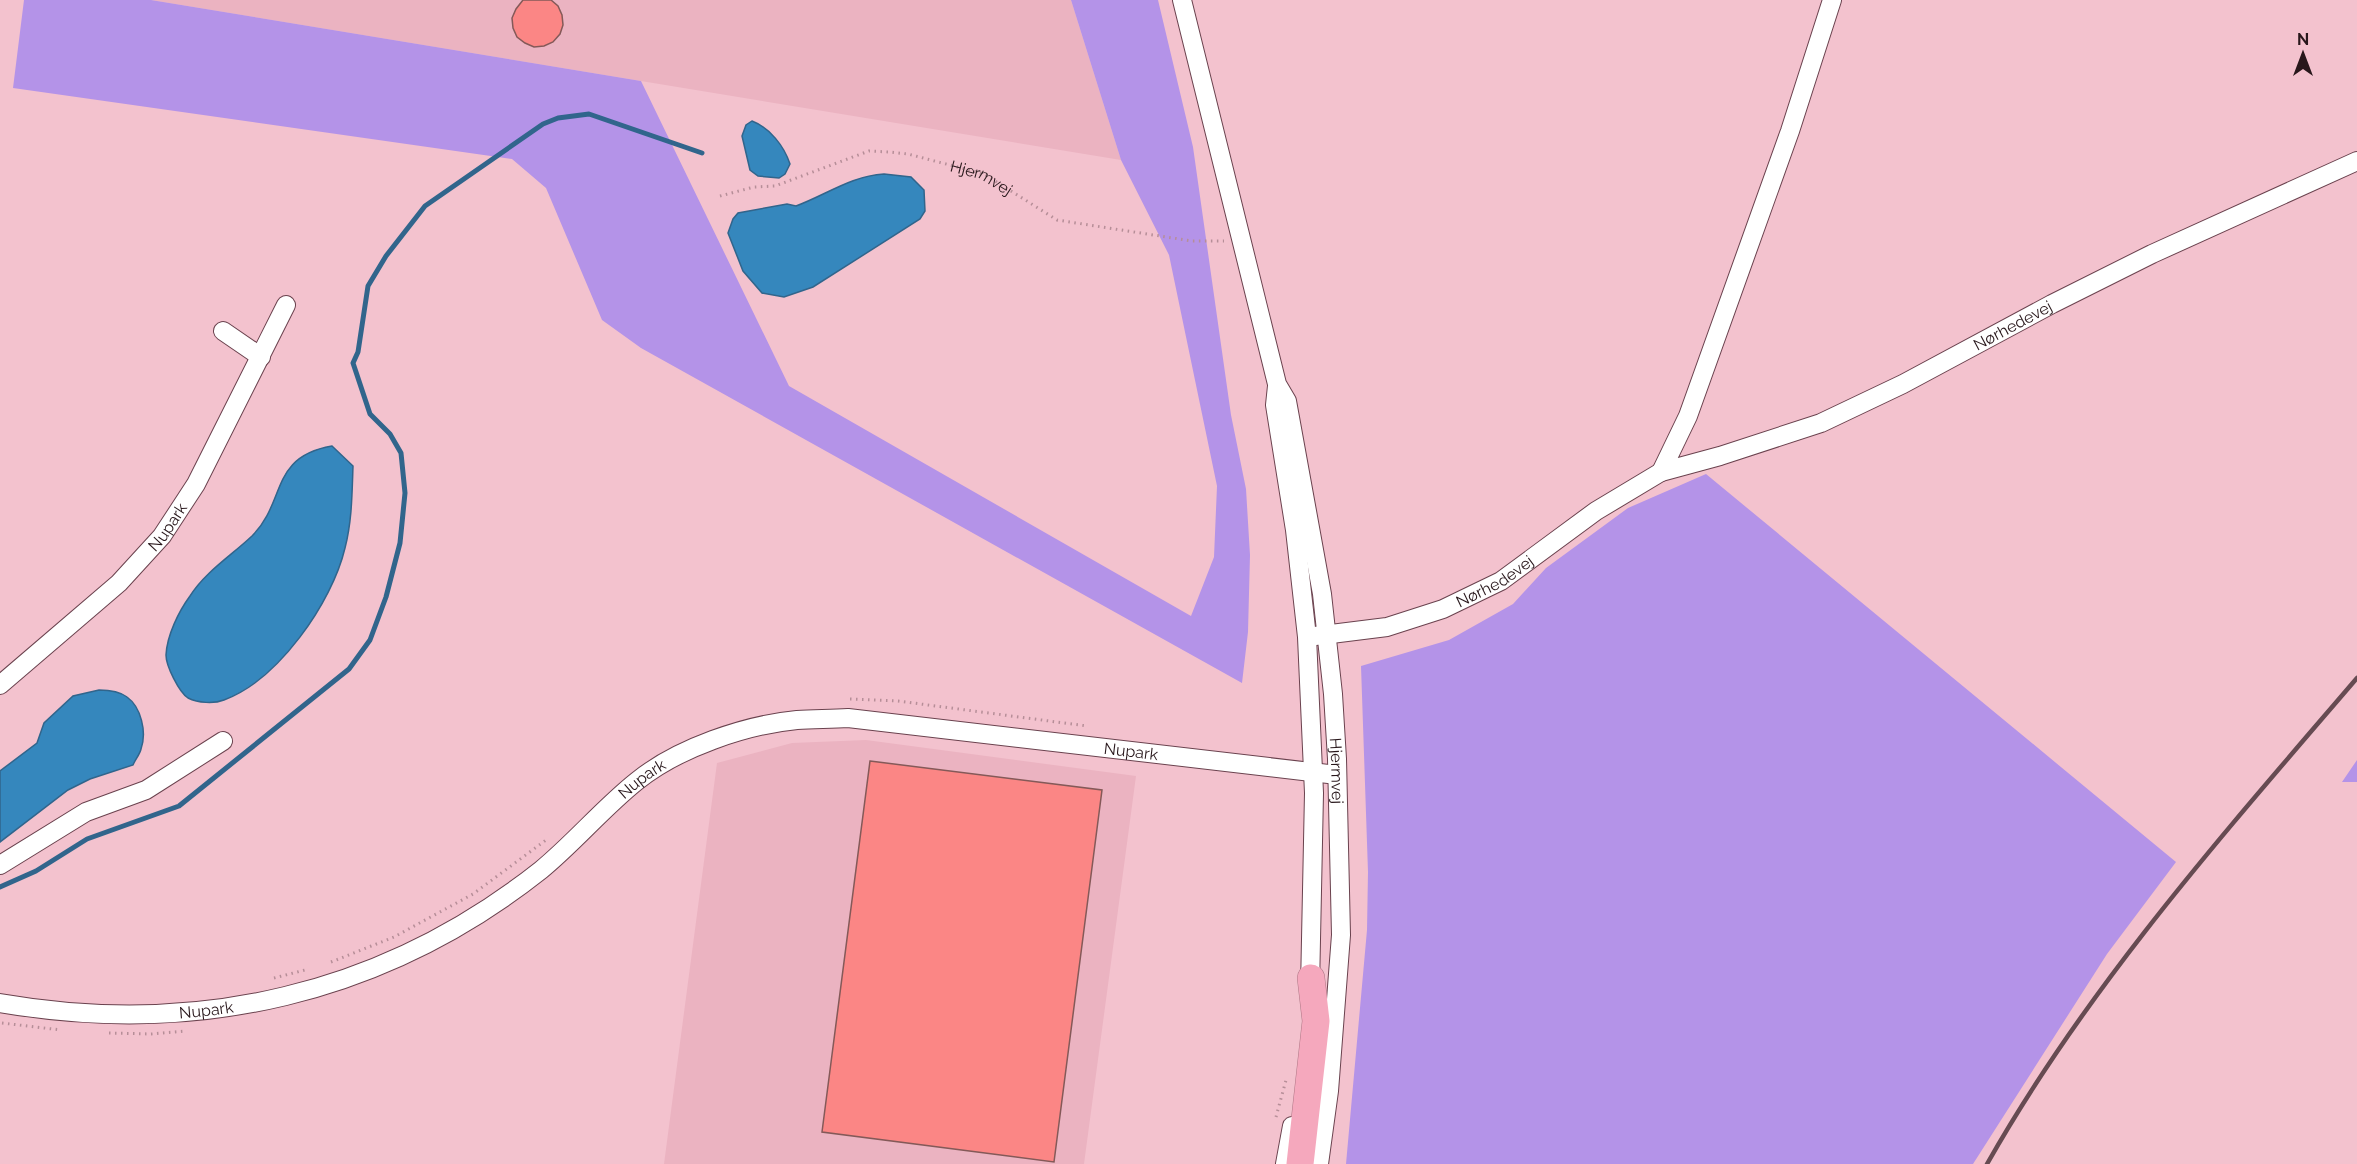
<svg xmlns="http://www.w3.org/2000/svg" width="2357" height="1164" font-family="Raleway,sans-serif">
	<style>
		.built { fill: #ebb3c1 }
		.green { fill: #b493e8 }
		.water { fill: #3587bd; stroke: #31658c; stroke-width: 1.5 }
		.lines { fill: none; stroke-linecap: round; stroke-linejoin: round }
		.stream { stroke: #31658c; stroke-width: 5 }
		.building { fill: #fb8685; stroke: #845958; stroke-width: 1.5 }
		.minor-casing { stroke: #6a424e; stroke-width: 20 }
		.highway-casing { stroke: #ad7584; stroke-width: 28 }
		.path { stroke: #b68e98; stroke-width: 3; stroke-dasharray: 1.5 4.5; stroke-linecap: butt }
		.minor { stroke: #fff; stroke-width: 18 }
		.highway { stroke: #f5a8bd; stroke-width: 27 }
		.rail { stroke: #664b52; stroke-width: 4.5 }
		.labels { text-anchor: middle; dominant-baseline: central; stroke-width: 6; stroke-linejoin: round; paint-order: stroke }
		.street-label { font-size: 16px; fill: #28171b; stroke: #f3c2ce }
	</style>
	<rect width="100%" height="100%" fill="#f3c2ce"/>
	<path class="built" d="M151,0h920l50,160 -480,-79z
		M866,740l270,36 -52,388h-420l53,-401 75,-20z"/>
	<path class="green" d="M24,0h127l490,81 148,305 402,230 23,-59 3,-71 -48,-231 -48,-95 -50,-160h87l35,147 38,268 15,74 4,66 -2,77 -6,51 -601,-335 -39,-28 -56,-132 -34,-29 -499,-71z
		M1706,474l470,388 -69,92 -134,210h-627l21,-234 1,-58 -7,-206 88,-26 64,-36 33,-36 82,-60z
		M2357,760v22h-15z"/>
	<path class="water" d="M752,121c18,7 32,25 38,43l-5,10 -6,4 -21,-2 -8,-6 -8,-34 4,-11z
		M884,174l27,3 13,13 1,21 -5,8 -107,68 -29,10 -22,-4 -19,-22 -15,-38 5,-14 5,-6 49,-9 9,2c30,-11 55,-30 88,-32z
		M332,446l21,20c-1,28 -1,55 -8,82 -13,55 -67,132 -121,152 -10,4 -26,3 -36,-2 -9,-6 -22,-32 -22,-43 1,-20 13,-44 24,-59 15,-24 42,-41 62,-60 35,-35 17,-79 80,-90z
		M99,690c10,0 20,1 28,7 14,10 20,35 14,52 -1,5 -6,11 -8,16l-43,14 -22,11 -68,52v-71l37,-28 7,-20 29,-27z"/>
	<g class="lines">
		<path class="stream" d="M0,887l36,-16 51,-32 92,-33 170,-137 21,-29 16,-43 14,-54 5,-50 -4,-40 -11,-19 -20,-20 -17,-51 5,-11 10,-66 18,-30 39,-50 118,-82 15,-6 31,-4 113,39"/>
	</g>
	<path class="building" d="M523,0h28l7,6 4,9 1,10 -3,9 -7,8 -9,4 -10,1 -9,-4 -8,-6 -4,-9 -1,-10 4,-9z
		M870,761l232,29 -48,372 -232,-30z"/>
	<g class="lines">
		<g class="minor-casing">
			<g id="minor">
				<path id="s2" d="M1182,0l95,384 10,17 35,193 11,100 4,65 4,176 -12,156 -10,73"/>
				<path id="s3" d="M1832,0l-42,131 -102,285 -27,56 59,-16 101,-33 82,-39 149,-80 100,-50 205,-93"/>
				<path d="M223,331l38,26"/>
				<path d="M1277,386l-2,19 20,125 12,107 7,156 -4,195"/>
				<path id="s4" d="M1315,636l72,-9 56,-18 58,-28 95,-70 65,-39"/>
				<path id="s5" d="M0,685l119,-102 43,-47 34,-52 90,-179"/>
				<path d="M0,865l86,-53 60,-22 77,-49"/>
				<path id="s6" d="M0,1003c197,34 383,-8 541,-133 34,-28 62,-62 96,-89 41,-33 108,-56 160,-61 17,-1 34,-1 51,-2l489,57"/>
				<path d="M1285,1164l7,-38"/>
			</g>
		</g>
		<g class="highway-casing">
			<path id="highway" d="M1300,1164l16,-143 -5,-43"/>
		</g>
		<g class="path">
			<path id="s1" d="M720,196l34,-9 21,-1 94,-35 20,1 19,2 76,20 73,46 135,21h32"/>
			<path d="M850,699l48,2 189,25"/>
			<path d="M331,962l63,-25 79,-43 73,-54"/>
			<path d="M274,978l31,-8"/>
			<path d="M2,1023l59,7"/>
			<path d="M109,1033l42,1 35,-3"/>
			<path d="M1276,1117l10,-37"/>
		</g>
		<use href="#minor" class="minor"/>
		<use href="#highway" class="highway"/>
		<path class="rail" d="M1987,1164c100,-177 238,-332 370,-486"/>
	</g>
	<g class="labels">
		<g class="street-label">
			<text stroke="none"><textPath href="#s1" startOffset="273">Hjermvej</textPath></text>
			<text stroke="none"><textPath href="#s3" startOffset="885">Nørhedevej</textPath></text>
			<text stroke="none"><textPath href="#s5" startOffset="231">Nupark</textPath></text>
			<text stroke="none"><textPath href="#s4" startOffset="190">Nørhedevej</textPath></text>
			<text stroke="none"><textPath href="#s6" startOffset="1215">Nupark</textPath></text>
			<text stroke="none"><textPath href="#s2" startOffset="789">Hjermvej</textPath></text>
			<text stroke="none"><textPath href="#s6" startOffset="711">Nupark</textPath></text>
			<text stroke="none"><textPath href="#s6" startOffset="207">Nupark</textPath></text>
		</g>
	</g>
	<g transform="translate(2303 54)" stroke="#f3c2ce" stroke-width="4.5" paint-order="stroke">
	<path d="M0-4.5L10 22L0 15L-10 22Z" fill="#28171b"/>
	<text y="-9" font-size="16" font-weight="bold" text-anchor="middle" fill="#28171b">N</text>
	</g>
</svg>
